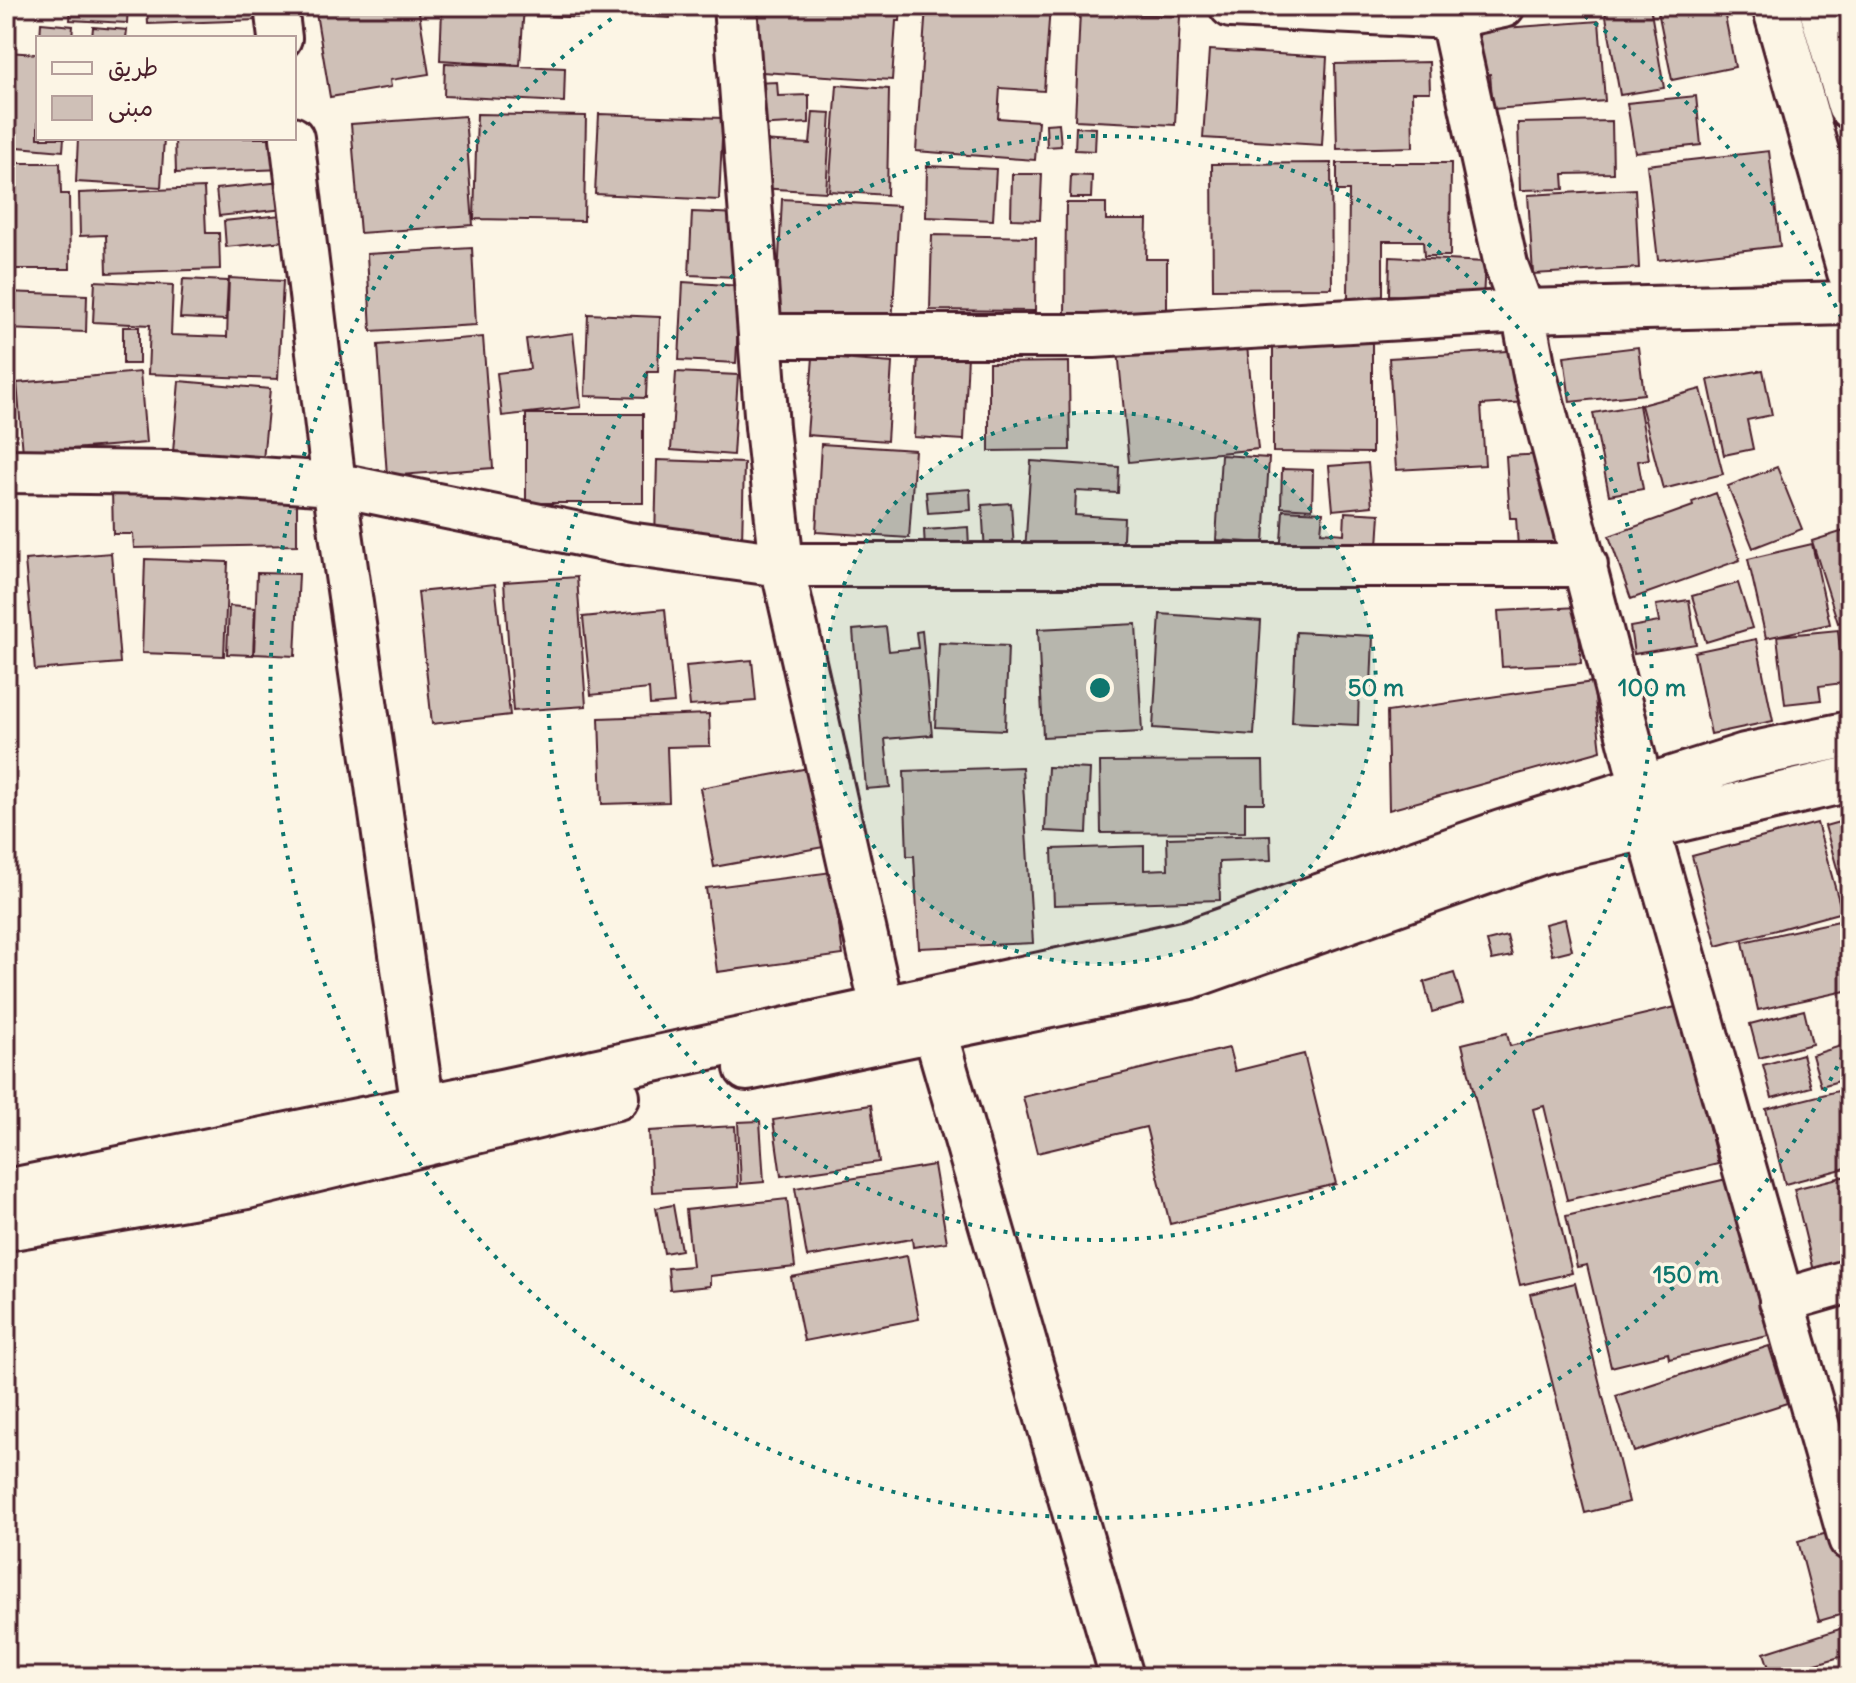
<svg xmlns="http://www.w3.org/2000/svg" width="1856" height="1683" font-family="Delius,'Playpen Sans Arabic',sans-serif">
	<style>
		.building { fill: #cfc0b7; stroke: #4a1f2b; stroke-width: 2 }
		.lines { fill: none; stroke-linecap: round; stroke-linejoin: round }
		.minor-casing { stroke: #4a1f2b; stroke-width: 48 }
		.tertiary-casing { stroke: #4a1f2b; stroke-width: 50 }
		.secondary-casing { stroke: #4a1f2b; stroke-width: 50 }
		.minor { stroke: #fcf5e5; stroke-width: 42 }
		.tertiary { stroke: #fcf5e5; stroke-width: 44 }
		.secondary { stroke: #fcf5e5; stroke-width: 44 }
		.ring { fill: none; stroke: #0f766e; stroke-width: 4; stroke-dasharray: 4 8 }
		.centre { fill: #0f766e; stroke: #fcf5e5; stroke-width: 4 }
		.ring-label { font-size: 24px; text-anchor: middle; font-weight: bold; fill: #0f766e; stroke: #fcf5e5; stroke-width: 7; stroke-linejoin: round; paint-order: stroke }
	</style>
	<rect width="100%" height="100%" fill="#fcf5e5"/>
	<filter id="ink" filterUnits="userSpaceOnUse"><feTurbulence type="fractalNoise" baseFrequency=".0125" numOctaves="2"/><feDisplacementMap in="SourceGraphic" scale="16" xChannelSelector="R" yChannelSelector="G"/><feConvolveMatrix kernelMatrix="1 2 1 2 8 2 1 2 1" color-interpolation-filters="sRGB"/></filter>
	<g filter="url(#ink)">
		<path class="building" d="M71,6h57l-1,17 -57,-3z
			M147,6h110l1,14 -110,4z
			M310,6h108l11,68 -39,6 1,7 -61,10 -14,-84h-5z
			M502,6h22l-4,59 -80,-5 2,-50 59,3z
			M528,6h59l-1,12 -58,-3z
			M597,6h74l-1,12 -74,-4z
			M747,6h154l-1,15h-4l-4,59 -148,-9z
			M926,6h124l-6,85 -44,-3 -2,30 40,3 -3,39 -119,-9z
			M1634,6h16l14,82 -44,7 -15,-84z
			M1657,6h66l12,61 -63,13z
			M1080,12l100,4 -5,109 -100,-5z
			M1599,21l6,80 -112,8 -3,-35 -8,1 -4,-45z
			M41,23l32,3 -1,12h-32z
			M93,27l34,3 -1,8h-34z
			M1209,50l118,7 -5,88 -119,-7z
			M6,52l32,2v84h26l-1,13 -57,-5z
			M1429,62l1,30h-18l1,55 -76,2 -2,-85z
			M445,63l120,5 -1,34 -120,-6z
			M777,82l1,14 31,-1v28l-55,3 -2,-43z
			M837,85l52,4 -2,106 -58,-4z
			M1696,96l5,49 -66,7 -8,-49z
			M813,112l18,1 -5,79 -67,-4 3,-47 48,3z
			M477,114l109,2 -2,105 -110,-2z
			M599,114l124,4 -4,82 -124,-6z
			M465,116l8,109 -113,8 -9,-109z
			M1612,121l1,52 -50,1 1,15 -44,1 -2,-67z
			M1059,123l2,23 -14,1 -1,-23z
			M1076,127l20,1 -1,23 -20,-1z
			M78,138h86l-3,49 -85,-5z
			M175,138h108l1,31 -108,4z
			M1769,151l11,95 -122,14 -11,-95z
			M6,163h54l1,31h8l1,75h-64z
			M1331,163l1,125 -119,1 -1,-125z
			M1337,163h114l-1,93h-26l-1,-15h-40v59l-35,-1 1,-108h-12z
			M927,166l69,3 -3,51 -67,-3z
			M1012,174h30l-2,46 -29,-1z
			M1071,175l21,1 -1,22h-21z
			M281,182l3,27 -65,7 -3,-27z
			M204,188l2,45h13l1,36 -113,4 -1,-38 -26,1 -1,-43z
			M1635,189l4,79 -106,6 -5,-79z
			M782,199l117,7 -7,119 -116,-7z
			M1066,203h40v17h41l-1,39h21v57l-102,-1z
			M692,212l48,2 -3,63 -48,-2z
			M281,215l3,26 -58,6 -2,-26z
			M932,235l104,2 -1,74 -105,-1z
			M472,248l4,77 -105,6 -4,-77z
			M1390,257l95,5 -2,38 -94,-5z
			M229,278l54,3 -5,98 -130,-5 2,-49 -57,-3 2,-41 78,4 -2,50 56,2z
			M183,279l45,2 -2,39 -46,-2z
			M683,282l57,4 -4,77 -57,-3z
			M6,292l81,3 -1,37 -80,-3z
			M588,314l72,3 -2,55h-11l-1,26 -61,-2z
			M123,327h16v37h-16z
			M573,333l8,74 -79,9 -5,-43 33,-4 -4,-30z
			M483,337l10,131 -106,8 -9,-131z
			M1246,337l12,112 -129,13 -11,-111z
			M1273,342l99,1v110l-99,-1z
			M1638,347l6,47 -74,8 -6,-46z
			M1524,350l3,52 -46,3 4,60 -89,5 -7,-112z
			M918,352l50,3 -4,85 -50,-3z
			M813,357l79,6 -5,78 -80,-6z
			M1069,362l1,88 -81,1v-88z
			M1763,370l9,45 -25,5 6,29 -29,6 -16,-75z
			M140,372l6,71 -123,10 -6,-70z
			M676,372l62,3 -5,80 -62,-5z
			M179,381l91,8 -7,71 -90,-8z
			M1701,389l22,85 -60,15 -22,-84z
			M1639,405l10,54 -11,2 5,28 -34,6 -16,-82z
			M526,414h117v89h-117z
			M821,444l94,6 -6,88 -93,-6z
			M1548,454l6,91 -36,2 -2,-29h-6l-4,-62z
			M1221,455l48,3 -5,85 -48,-3z
			M657,460l87,3 -2,79 -87,-3z
			M1031,461l88,6 -1,26 -42,-2 -1,24 49,3 -2,40 -97,-6z
			M1368,463l4,43 -39,4 -4,-44z
			M1777,467l25,62 -49,19 -25,-62z
			M1282,469l31,1 -1,39 -31,-2z
			M297,488v57l-163,3 -1,-14h-20l-1,-44z
			M970,489l1,21 -43,3 -2,-21z
			M1716,493l24,67 -109,39 -22,-63 84,-30 -1,-4z
			M1011,503l3,47 -29,2 -3,-47z
			M1283,510l40,2 -2,20 23,2 1,-22 35,2 -3,48 -97,-6z
			M968,527l1,21 -44,3 -1,-21z
			M1850,529v90l-12,4 -26,-82z
			M1812,544l18,80 -64,14 -18,-79z
			M111,553l9,110 -85,7 -10,-110z
			M145,559l83,3 -4,94 -82,-3z
			M257,573l42,1 -4,82 -41,-2z
			M577,577l9,129 -73,5 -9,-129z
			M1738,583l14,45 -46,14 -14,-46z
			M495,584l15,131 -78,9 -14,-132z
			M1689,600l7,44 -62,10 -4,-27 29,-5 -3,-17z
			M229,606l26,2 -2,47 -26,-1z
			M1578,607l3,56 -79,4 -4,-56z
			M665,609l9,94 -24,2 -1,-16 -58,6 -8,-78z
			M1160,614l101,7 -7,114 -101,-7z
			M1136,624l6,108 -99,5 -5,-108z
			M886,627l3,24 29,-3 -2,-16 6,-1 10,104 -47,4 5,48 -24,2 -13,-159z
			M1838,630l5,53 -24,3 2,14 -36,4 -8,-68z
			M1296,632l77,4 -2,51 -12,-1 -1,39 -66,-3z
			M1756,639l17,82 -62,13 -17,-82z
			M939,643l69,3 -3,84 -70,-3z
			M752,660l4,41 -66,5 -4,-40z
			M1593,682l8,69 -212,59 -2,-98z
			M709,714l1,32 -43,1 2,55 -67,2 -3,-86z
			M1263,761l1,42h-19v29l-144,1 -1,-71z
			M814,767l15,79 -115,21 -14,-79z
			M1022,767l11,176 -114,5 -5,-92h-7l-3,-85z
			M1048,767l42,2 -3,64 -42,-2z
			M1850,819v84h-3l-22,-77z
			M1817,823l25,89 -125,34 -25,-90z
			M1270,835l1,25 -52,2 1,38 -166,5 -2,-56 92,-3v24l24,-1 -1,-31z
			M832,872l11,83 -126,17 -11,-84z
			M1565,919l7,31 -20,5 -7,-31z
			M1848,919l2,71 -92,20 -15,-68z
			M1507,936l5,20 -20,4 -5,-19z
			M1454,973l9,30 -31,9 -8,-30z
			M1680,1006l38,158 -151,36 -23,-94 -11,3 39,164 -52,12 -58,-241 45,-11 3,13z
			M1804,1010l8,34 -53,14 -9,-34z
			M1850,1043v35l-29,8 -9,-31z
			M1229,1048l6,23 69,-17 32,130 -166,40 -24,-97 -109,26 -14,-56z
			M1802,1054l9,33 -39,11 -9,-33z
			M1850,1088v79l-65,17 -19,-75z
			M871,1105l8,57 -98,14 -8,-56z
			M760,1121l4,61 -23,2 -3,-62z
			M735,1126l3,61 -86,5 -3,-61z
			M934,1165l13,77 -34,5 -1,-8 -105,18 -12,-69z
			M1850,1175v92l-35,8 -21,-86z
			M1731,1178l37,158 -99,23 -1,-6 -57,14 -24,-102 -10,2 -11,-51z
			M787,1199l8,68 -85,9v10l-40,4 -2,-22 24,-2 -6,-56z
			M673,1205l8,45 -17,3 -8,-45z
			M907,1256l12,63 -115,22 -13,-64z
			M1575,1283l54,219 -44,11 -55,-219z
			M1769,1346l18,57 -153,49 -18,-56z
			M1835,1531l15,57v24l-31,9 -21,-80z
			M1846,1627l4,27 -78,23 -8,-24z"/>
		<g class="lines">
			<g class="minor-casing">
				<path id="minor" d="M276,6l4,32
					M735,6l32,421 15,138 100,443
					M1231,6l220,11 52,-11
					M1449,6l57,259 17,46 12,64 107,413
					M292,138l42,346 89,624
					M760,336h334l429,-25 327,-8
					M6,471l165,2 163,11 294,60 154,21h804
					M1647,826l203,713
					M934,1029l188,648
					M1781,1301l69,-20"/>
			</g>
			<g class="tertiary-casing">
				<path id="tertiary" d="M747,1068l443,-92 353,-125 307,-72
					M6,1192l500,-101 682,-148 313,-110 244,-77 105,-22
					M6,1228l241,-42 370,-89"/>
			</g>
			<g class="secondary-casing">
				<path id="secondary" d="M1775,6l75,266
					M1821,6l29,100"/>
			</g>
			<use href="#minor" class="minor"/>
			<use href="#tertiary" class="tertiary"/>
			<use href="#secondary" class="secondary"/>
		</g>
	</g>
	<circle cx="1100" cy="688" r="276" fill="#0f766e" fill-opacity=".12"/>
	<g class="ring">
		<circle cx="1100" cy="688" r="276"/>
		<circle cx="1100" cy="688" r="552"/>
		<path d="M1848 1045A829 829 0 1 1 625 9M1575 9A829 829 0 0 1 1848 331"/>
	</g>
	<circle cx="1100" cy="688" r="12" class="centre"/>
	<g class="ring-label">
		<text x="1376" y="696">50 m</text>
		<text x="1652" y="696">100 m</text>
		<text x="1686" y="1283">150 m</text>
	</g>
	<rect width="1856" height="1683" fill="none" stroke="#fcf5e5" stroke-width="32"/>
	<rect x="16" y="16" width="1824" height="1651" fill="none" stroke="#4a1f2b" stroke-width="3" filter="url(#ink)"/>
	<rect x="36" y="36" width="260" height="104" fill="#fcf5e5" stroke="#b59f9b" stroke-width="2"/>
	<rect x="52" y="62" width="40" height="12" fill="#fcf5e5" stroke="#b59f9b" stroke-width="2"/>
	<text x="108" y="76" font-size="24" fill="#4a1f2b">طريق</text>
	<rect x="52" y="96" width="40" height="24" fill="#cfc0b7" stroke="#b59f9b" stroke-width="2"/>
	<text x="108" y="116" font-size="24" fill="#4a1f2b">مبنى</text>
</svg>
